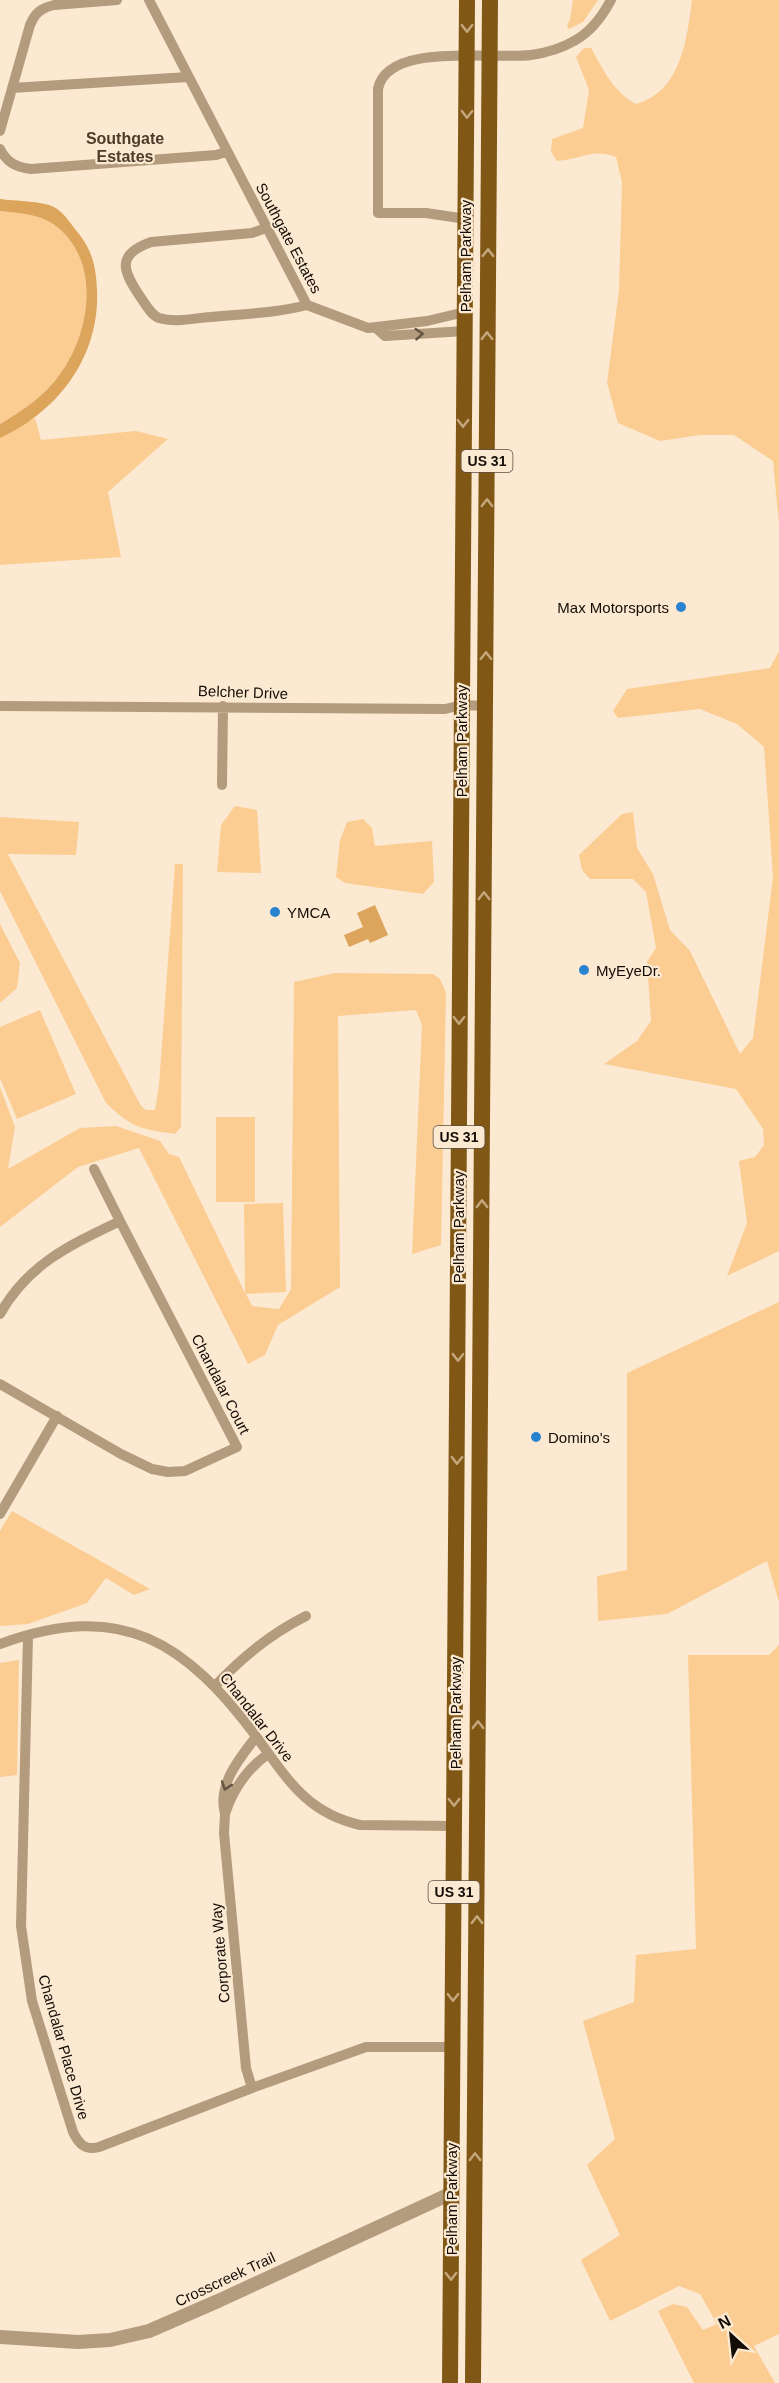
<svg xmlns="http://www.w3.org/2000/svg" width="779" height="2383" font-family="Arial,sans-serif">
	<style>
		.green { fill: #fbcd93 }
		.water { fill: #dca55b }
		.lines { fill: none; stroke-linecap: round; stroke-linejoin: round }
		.minor { stroke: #b39b7d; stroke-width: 10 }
		.tertiary { stroke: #b39b7d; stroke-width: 14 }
		.primary { stroke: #815716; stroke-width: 16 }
		.oneway { stroke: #c5a77d }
		.oneway2 { stroke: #645442 }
		.poi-dot { fill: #2a83d0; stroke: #fce9d2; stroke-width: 2 }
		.labels { text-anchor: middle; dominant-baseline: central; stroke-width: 4.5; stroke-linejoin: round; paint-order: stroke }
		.shield { fill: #fce9d2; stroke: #5a4f43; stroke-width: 1.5 }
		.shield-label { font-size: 14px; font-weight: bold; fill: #140d06 }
		.street-label { font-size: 15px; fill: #140d06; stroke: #fce9d2 }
		.poi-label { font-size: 15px; fill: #140d06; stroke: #fce9d2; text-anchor: start }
		.neighbourhood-label { font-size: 16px; font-weight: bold; fill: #4c3d2b; stroke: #fce9d2 }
	</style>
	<rect width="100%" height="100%" fill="#fce9d2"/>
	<path class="green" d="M573,0h25l-15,22 -14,7 -2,-3 3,-7z
		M692,0h87v525l-6,-64 -39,-26h-34l-40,6 -42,-18 -11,-40 12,-93 3,-108 -6,-25c-24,-9 -34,2 -59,4l-6,-9 1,-13 31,-11 6,-38 -13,-33 8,-9h7c12,21 23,45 45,56 45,-12 51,-65 56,-104z
		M0,211c17,2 39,3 53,13 49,34 38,108 7,150 -15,22 -38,37 -60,50z
		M35,418l6,22 95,-9 32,8 -60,53 13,65 -121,8v-127z
		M779,651v600l-52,25 20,-53 -8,-62 16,-4 9,-12 -1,-16 -27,-40 -132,-25 33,-23 14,-20 -4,-59 9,-14 -10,-56 -13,-13h-43l-8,-9 -3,-15 43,-41 11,-2 4,36 16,26 17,56 20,21 50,103 13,-16 20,-161 -9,-130 -27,-23 -37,-15 -82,9 -5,-7 14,-22 143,-21z
		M235,806l22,4 4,63 -44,-1 4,-47z
		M0,817l79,5 -3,33 -68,-1 133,252 5,4h9l4,-25 16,-221h8l-2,263 -6,7c-34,-5 -43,-6 -69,-31l-106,-212z
		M363,819l9,9 3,18 57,-5 2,41 -11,12 -78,-11 -9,-6 4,-37 7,-18z
		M0,924l20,39 -3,25 -17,15z
		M335,973l98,1 7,5 6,14 -5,252 -29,9 10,-229 -6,-15 -78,6 2,271 -62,38 -13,30 -17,9 -109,-216 -61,19 -78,60v-140l15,40 -7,42 72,-41 36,-2 44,15 9,13 10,3 66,136 -1,-89 39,-1 3,89 -40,2 6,12 27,3 12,-20 3,-307z
		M40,1010l36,84 -59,25 -17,-41v-51z
		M216,1117h39v85h-39z
		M779,1302v300l-12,-41 -100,53 -69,7 -1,-45 30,-6v-197z
		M12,1511l138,78 -16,6 -28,-17 -19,25 -59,21 -28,2v-95z
		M779,1645v689l-25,12 21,37h-81l-36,-72 15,-7 14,3 16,23 14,-6 -17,-30 -21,-8 -69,35 -29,-61 39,-25 -33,-70 28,-26 -32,-118 51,-19 2,-47 60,-6 -8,-294h81z
		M19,1660l-2,115 -17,2v-114z"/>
	<path class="water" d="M0,199c14,2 43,2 54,8 11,6 18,19 25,27 14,18 17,34 18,56 3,66 -38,121 -97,148v-14c22,-13 45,-28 60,-50 31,-42 42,-116 -7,-150 -14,-10 -36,-11 -53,-13z
		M375,905l13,30 -18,8 -2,-4 -19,8 -5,-12 19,-8 -6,-14z"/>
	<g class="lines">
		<path class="minor" d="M149,0l158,305 61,23 59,-7 38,-9
			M12,88l176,-11
			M0,131l30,-106c5,-12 11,-17 24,-20l63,-5
			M0,149c7,14 16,18 31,20l185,-14 10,-3
			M466,219l-40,-6h-48v-124c9,-48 117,-29 153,-34 14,-2 31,-7 43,-14 17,-9 28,-24 37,-41
			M266,228l-14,5 -101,9c-36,13 -28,29 -10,56 5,7 10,17 18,20 16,5 36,0 51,-1 33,-3 66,-4 97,-12
			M376,328l9,8 80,-5
			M0,706c148,0 296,3 445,3l17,-4 24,1
			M222,785l1,-79
			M94,1169l26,52
			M0,1314c28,-50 70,-69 120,-93l117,226 -52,24 -17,1 -16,-3 -31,-15 -121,-70
			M0,1514l57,-98
			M28,1636l-7,290 11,75 41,131c6,12 12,19 26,15l153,-59 114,-41h87
			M0,1644c122,-45 186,-2 258,95 30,41 49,74 102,86l94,1
			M215,1686c27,-29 55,-52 91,-70
			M256,1737c-17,22 -39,48 -31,77 8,-25 22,-45 43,-60
			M225,1814l-1,19 22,235 6,20"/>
		<path class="tertiary" d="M0,2337l78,5 32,-2 39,-9 69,-30 234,-108"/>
		<path class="primary" d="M450,2383l17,-2383
			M473,2383l17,-2383"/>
	</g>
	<defs><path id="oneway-chevron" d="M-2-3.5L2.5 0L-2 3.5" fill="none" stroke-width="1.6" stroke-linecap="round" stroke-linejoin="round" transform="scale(1.5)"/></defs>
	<g class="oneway">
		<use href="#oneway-chevron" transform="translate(467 28) rotate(90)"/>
		<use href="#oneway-chevron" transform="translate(467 114) rotate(91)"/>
		<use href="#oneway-chevron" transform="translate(488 253) rotate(-89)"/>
		<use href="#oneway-chevron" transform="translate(487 336) rotate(-90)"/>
		<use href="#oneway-chevron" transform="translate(463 423) rotate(90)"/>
		<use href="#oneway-chevron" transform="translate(487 503) rotate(-90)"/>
		<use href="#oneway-chevron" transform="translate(486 656) rotate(-89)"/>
		<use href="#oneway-chevron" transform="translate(484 896) rotate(-90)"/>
		<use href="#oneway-chevron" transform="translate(459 1020) rotate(90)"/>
		<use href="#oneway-chevron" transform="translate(482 1204) rotate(-90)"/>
		<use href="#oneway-chevron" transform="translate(458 1357) rotate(90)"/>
		<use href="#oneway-chevron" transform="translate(457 1460) rotate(91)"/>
		<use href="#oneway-chevron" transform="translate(478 1725) rotate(-90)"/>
		<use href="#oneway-chevron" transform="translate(454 1802) rotate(90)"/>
		<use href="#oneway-chevron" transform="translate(477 1920) rotate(-89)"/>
		<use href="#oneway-chevron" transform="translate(453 1997) rotate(90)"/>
		<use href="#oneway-chevron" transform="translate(475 2157) rotate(-90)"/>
		<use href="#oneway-chevron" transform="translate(451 2276) rotate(90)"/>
	</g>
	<g class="oneway2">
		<use href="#oneway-chevron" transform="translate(419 334) rotate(-4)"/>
		<use href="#oneway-chevron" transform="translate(226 1786) rotate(109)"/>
	</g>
	<g class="poi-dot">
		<circle cx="681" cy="607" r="6"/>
		<circle cx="275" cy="912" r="6"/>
		<circle cx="584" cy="970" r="6"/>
		<circle cx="536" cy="1437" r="6"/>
	</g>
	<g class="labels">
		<g class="shield">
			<rect x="461.5" y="450" width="51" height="22" rx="4.5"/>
			<rect x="433.5" y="1126" width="51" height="22" rx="4.5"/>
			<rect x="428.5" y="1881" width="51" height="22" rx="4.5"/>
		</g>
		<g class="shield-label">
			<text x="487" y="461">US 31</text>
			<text x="459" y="1137">US 31</text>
			<text x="454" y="1892">US 31</text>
		</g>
		<g class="street-label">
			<text transform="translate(289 238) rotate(62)">Southgate Estates</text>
			<text transform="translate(465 256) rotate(-90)">Pelham Parkway</text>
			<text transform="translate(243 692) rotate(2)">Belcher Drive</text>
			<text transform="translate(461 741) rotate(-90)">Pelham Parkway</text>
			<text transform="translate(458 1227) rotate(-90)">Pelham Parkway</text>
			<text transform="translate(221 1384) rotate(63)">Chandalar Court</text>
			<text transform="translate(455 1713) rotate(-90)">Pelham Parkway</text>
			<text transform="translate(257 1717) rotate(52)">Chandalar Drive</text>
			<text transform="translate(220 1953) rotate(-95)">Corporate Way</text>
			<text transform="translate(64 2047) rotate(74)">Chandalar Place Drive</text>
			<text transform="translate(451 2199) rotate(-90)">Pelham Parkway</text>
			<text transform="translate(225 2279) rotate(-25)">Crosscreek Trail</text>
		</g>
		<g class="poi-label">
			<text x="669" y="607" text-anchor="end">Max Motorsports</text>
			<text x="287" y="912">YMCA</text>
			<text x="596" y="970">MyEyeDr.</text>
			<text x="548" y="1437">Domino's</text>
		</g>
		<g class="neighbourhood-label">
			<text x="125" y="138">Southgate<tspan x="125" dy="18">Estates</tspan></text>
		</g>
	</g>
	<g transform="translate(731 2335) rotate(333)" stroke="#fce9d2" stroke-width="4.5" paint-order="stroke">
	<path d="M0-4.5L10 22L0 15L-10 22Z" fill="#140d06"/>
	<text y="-9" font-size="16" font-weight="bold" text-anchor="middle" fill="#140d06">N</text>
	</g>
</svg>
